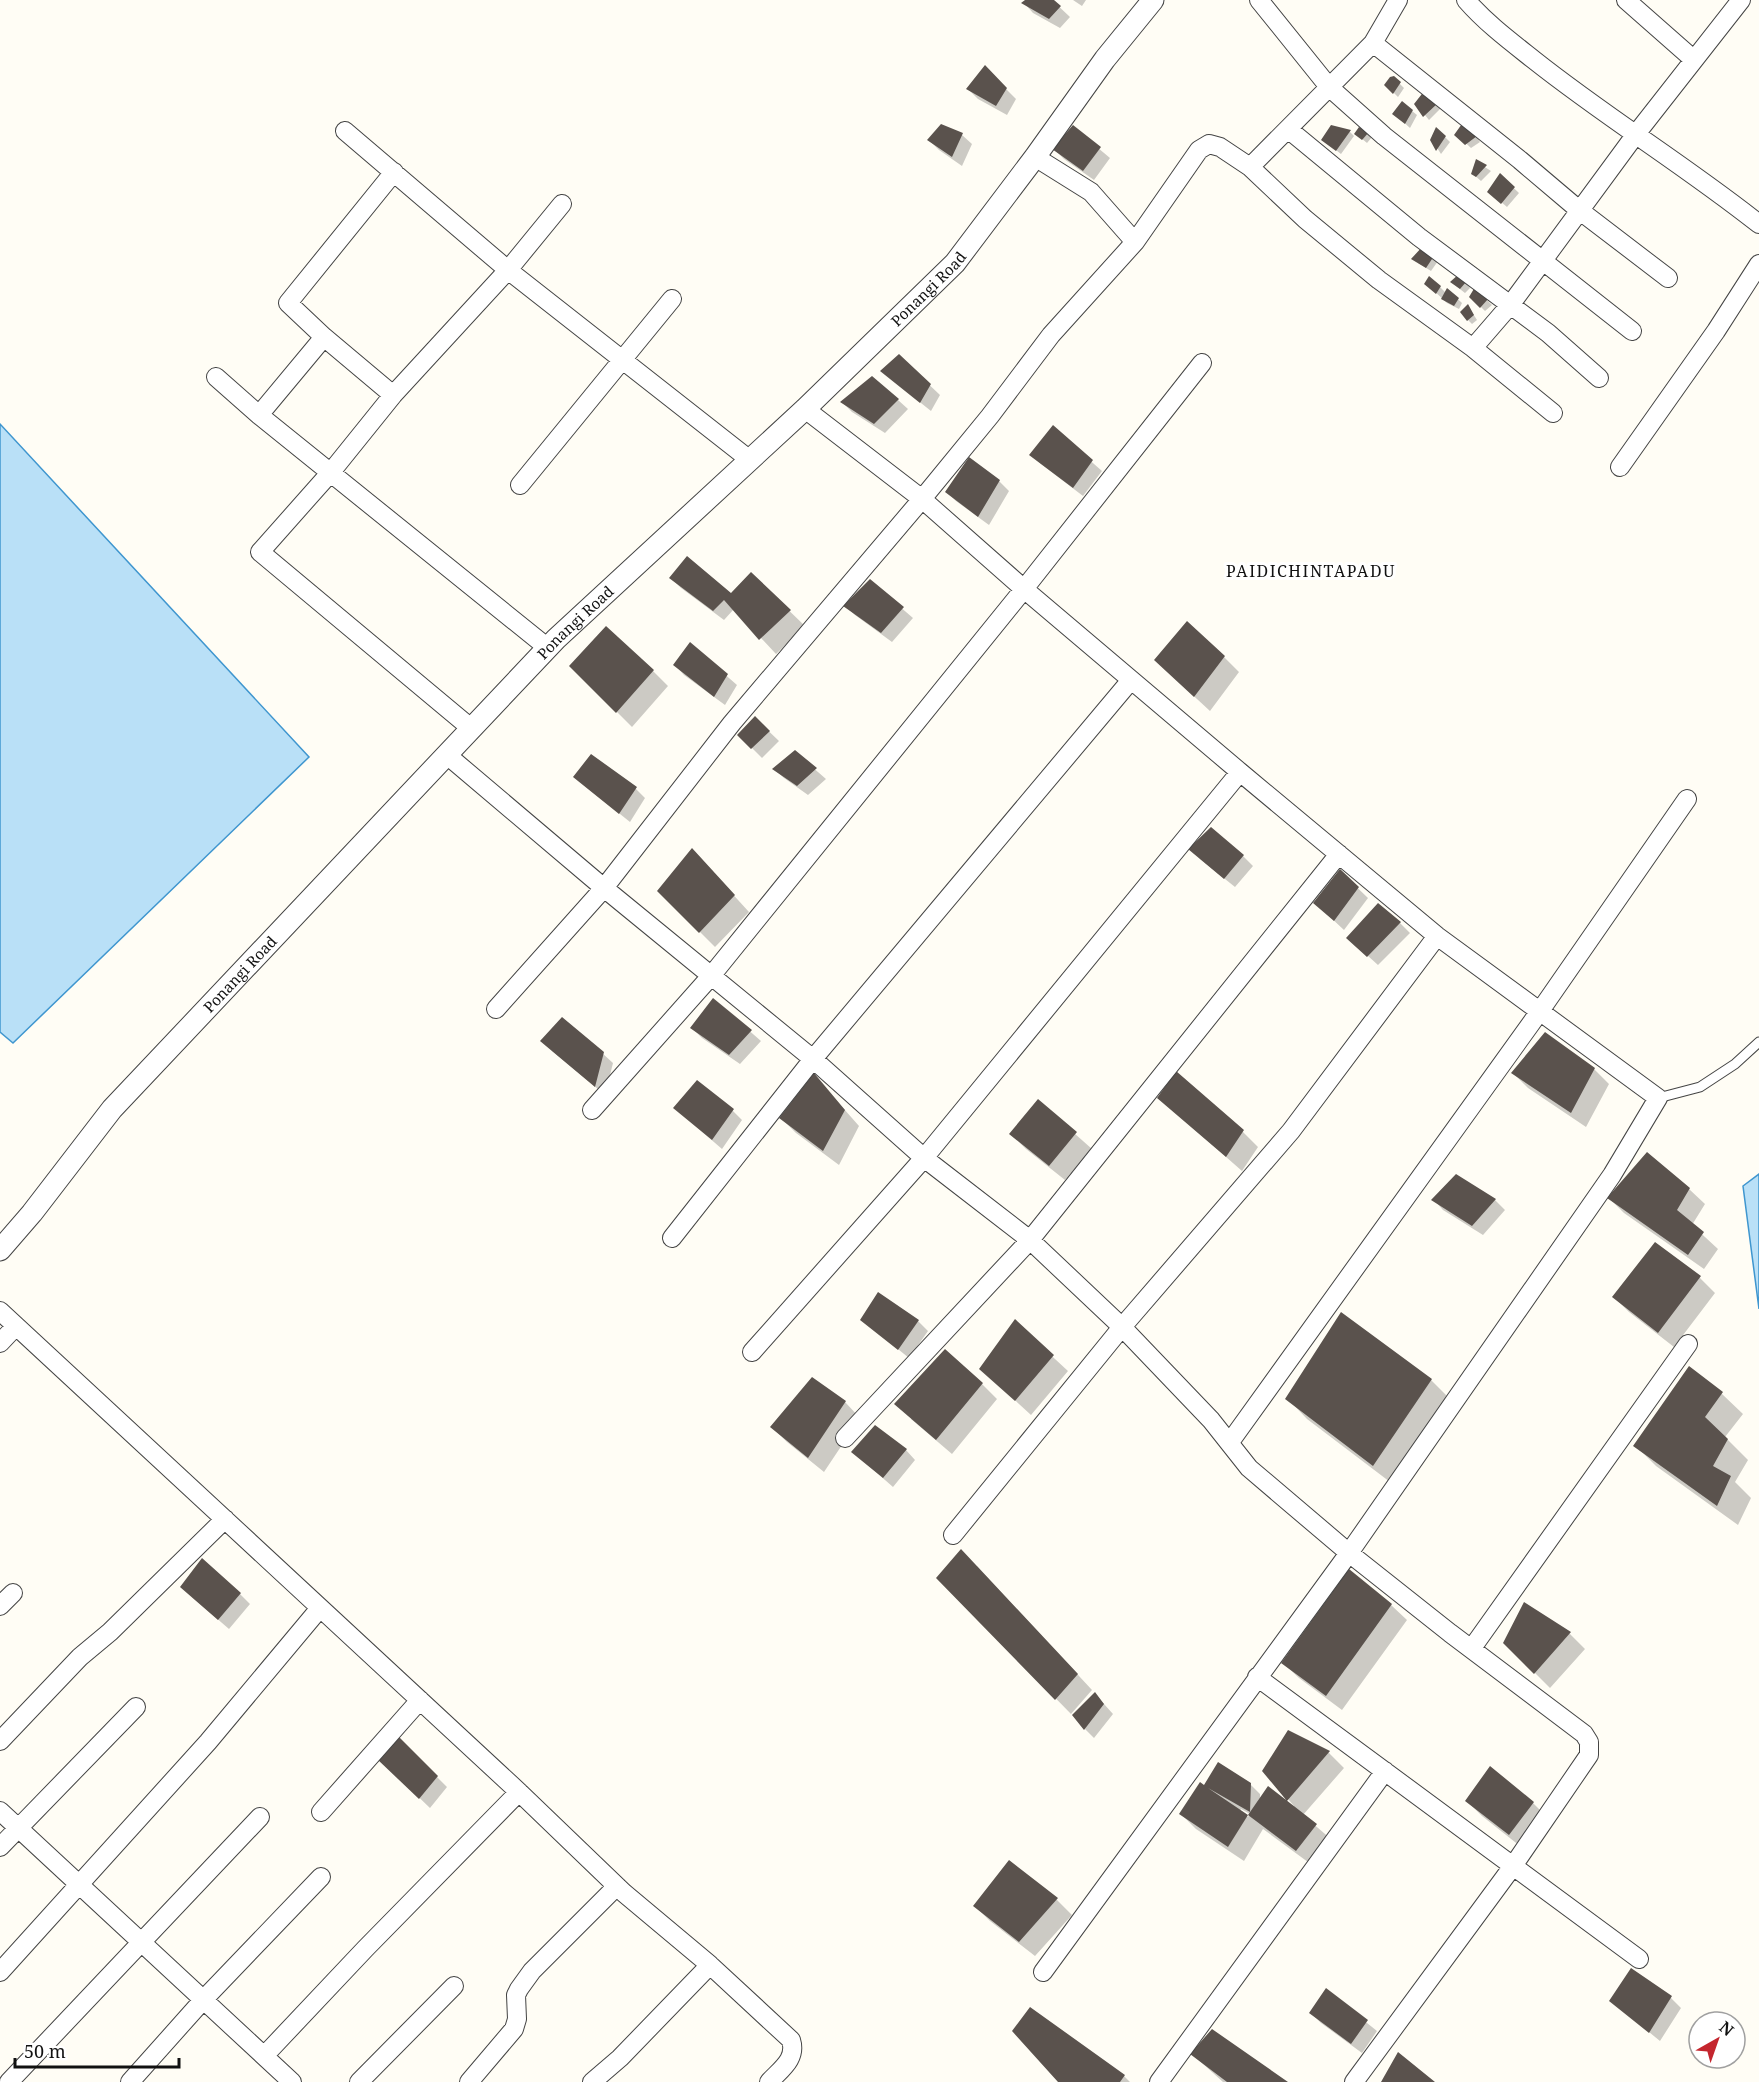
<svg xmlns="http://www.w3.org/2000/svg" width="1759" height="2082" font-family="'Noto Serif',serif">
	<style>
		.water { fill: #b9e0f7; stroke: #3f96cf; stroke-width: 1.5 }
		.shadow { fill: #0003; fill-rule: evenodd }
		.building { fill: #5a524d }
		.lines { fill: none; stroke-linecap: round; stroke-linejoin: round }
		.service-casing { stroke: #444; stroke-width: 11 }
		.minor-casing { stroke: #444; stroke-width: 20 }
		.tertiary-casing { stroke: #444; stroke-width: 23 }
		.service { stroke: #fff; stroke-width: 9 }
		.minor { stroke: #fff; stroke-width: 18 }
		.tertiary { stroke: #fff; stroke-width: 21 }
		.labels { text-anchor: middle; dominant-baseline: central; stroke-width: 6; stroke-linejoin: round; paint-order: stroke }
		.street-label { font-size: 15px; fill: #111; stroke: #fff }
		.neighbourhood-label { font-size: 16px; letter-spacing: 1.5px; fill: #111; stroke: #fff }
	</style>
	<rect width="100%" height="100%" fill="#fffdf5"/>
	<path class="water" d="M0,424l309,333 -296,286 -13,-11z
		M1759,1174v135l-16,-123z"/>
	<path class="shadow" d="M1027,0h25l18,17 -10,11 -27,-15 -9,-10z
		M1073,0h13l-4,6z
		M985,68l31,31 -9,16 -29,-16 -10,-10z
		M1394,78l10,10 -6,9 -12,-12z
		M1425,92l16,16 -12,12 -13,-16z
		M1412,111l5,4 -7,13 -11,-10z
		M1073,127l37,31 -16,22 -30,-21 -10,-10z
		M1332,127l18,5 4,4 -13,18 -18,-14z
		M1469,127l11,15 -9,6 -15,-14z
		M1437,129l13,13 -9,12 -9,-14z
		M1368,133l4,4 -5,6 -6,-5z
		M962,135l10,9 -10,22 -23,-16 -10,-10z
		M1477,162l14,9 -10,10 -8,-7z
		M1500,175l19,18 -12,14 -13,-11z
		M1423,248l15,13 -7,10 -13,-8z
		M1464,280l6,8 -5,5 -9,-7z
		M1440,287l6,6 2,-3 14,13 -3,6 -12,-6 -16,-15z
		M1476,290l16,15 -7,6 -14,-14z
		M1468,306l9,14 -5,4 -4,-4z
		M899,356l41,39 -9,16 -39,-31z
		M898,400l10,9 -23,24 -33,-21 -10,-10z
		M1053,428l49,43 -19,25 -42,-32 -10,-9z
		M999,481l10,10 -20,34 -33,-24 -9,-9z
		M751,574l54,52 -29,28 -42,-45 -10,11 -43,-32 -10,-10 60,17z
		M870,581l43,37 -21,24 -37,-27 -9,-9z
		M690,644l47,41 -12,20 -41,-30 -9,-10z
		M1224,657l15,15 -29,39 -39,-36z
		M571,666l82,5 15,15 -36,41z
		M755,718l24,23 -17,17 -23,-23z
		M795,752l31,27 -18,16 -24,-17 -10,-9z
		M585,786l51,3 9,9 -15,24z
		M1243,856l10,10 -18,21 -35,-28z
		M707,866l42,46 -34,35 -56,-56z
		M1340,871l28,27 -24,32 -29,-27z
		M1400,923l10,10 -32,32 -20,-18z
		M714,1000l47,41 -21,23 -38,-26 -10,-10z
		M552,1051l50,2 11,10 -8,32z
		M1594,1069l15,15 -23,43 -58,-39 -15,-15z
		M814,1075l45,51 -20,39 -43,-32 -15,-15z
		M1159,1098l84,34 15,15 -16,24z
		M1038,1101l54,48 -27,31 -39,-31 -15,-15z
		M732,1110l10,10 -20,29 -37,-32z
		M1457,1176l38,24 10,10 -22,25 -40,-25 -9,-10z
		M1689,1189l16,15 -13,21 26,24 -14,20 -80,-56 -15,-15z
		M1655,1244l45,34 15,15 -41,54 -45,-35 -15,-15z
		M862,1320l56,1 10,10 -19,27z
		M1015,1322l53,49 -37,44 -50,-46z
		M1690,1368l32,26 21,20 -18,23 23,23 -13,22 16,16 -13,27 -82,-59 -21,-21z
		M1431,1380l20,20 -57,85 -87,-66 -20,-21z
		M982,1384l15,15 -45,55 -41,-35z
		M845,1402l15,16 -36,54 -37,-30 -15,-15z
		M906,1450l9,10 -22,27 -40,-35z
		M977,1566l115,124 -21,24 -133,-136z
		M1349,1572l42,33 16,15 -65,90 -43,-32 -16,-15z
		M240,1594l10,10 -21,25 -37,-32z
		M1525,1604l45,30 15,15 -35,39 -45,-45z
		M1095,1694l18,20 -19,24 -9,-9z
		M1288,1732l41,21 15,15 -41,47 29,25 -20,25 -49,-36 -19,32 -48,-32 -15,-15 23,-27 46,-3 10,10v6l33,7 1,-1 -30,-35zM1241,1809l9,5 -2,3 -8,-6z
		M398,1738l49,49 -17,21 -51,-49z
		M1467,1801l66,2 15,15 -23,32 -43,-34z
		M1009,1862l48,38 15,15 -37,41 -45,-35 -15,-15z
		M1632,1970l39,28 10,10 -21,33 -49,-40z
		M1326,1990l51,41 -15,22 -41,-30 -10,-10z
		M1192,2054l93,28h-62z
		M1124,2076l6,6h-70z"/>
	<path class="building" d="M1025,0h29l7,6 -12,13 -28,-16z
		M985,65l22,23 -11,18 -30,-17z
		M1394,76l7,6 -8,12 -9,-9 6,-8z
		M1425,90l13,13 -15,14 -9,-13z
		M1402,101l11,9 -8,14 -13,-10z
		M1464,121l13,15 -12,9 -11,-10z
		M941,124l22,9 -11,24 -25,-17z
		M1073,125l28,22 -18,24 -31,-22z
		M1331,125l20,5 -15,21 -15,-11z
		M1359,127l10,5 -7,8 -8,-6z
		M1436,127l10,9 -10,15 -6,-11z
		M1476,159l11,6 -11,12 -5,-3z
		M1500,173l15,14 -14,17 -14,-12z
		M1423,246l11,10 -8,12 -15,-9z
		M1459,274l7,8 -6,7 -10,-7z
		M1429,276l12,10 -5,8 -12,-10z
		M1475,287l13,12 -8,9 -11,-11z
		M1447,288l12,10 -5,8 -13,-7z
		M1468,304l6,11 -7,6 -7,-9z
		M899,354l32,30 -11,19 -40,-32z
		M872,376l27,23 -25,25 -34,-22z
		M1053,425l40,35 -20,28 -44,-33z
		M969,457l31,23 -22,37 -33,-25z
		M687,556l44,37 20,-21 40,38 -32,30 -35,-40 -11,11 -44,-33z
		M870,579l34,28 -23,26 -38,-27z
		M1187,621l38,35 -31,41 -40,-37z
		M606,626l48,44 -38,43 -47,-47z
		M690,642l38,32 -14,23 -41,-32z
		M755,716l15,15 -19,18 -14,-14z
		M795,750l22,18 -20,18 -25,-17z
		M591,754l46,33 -18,27 -46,-37z
		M1211,827l33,28 -20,24 -36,-30z
		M692,848l43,47 -36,38 -42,-42z
		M1340,869l19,18 -25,34 -21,-18z
		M1378,903l23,19 -34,35 -21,-19z
		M713,998l39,32 -23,25 -39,-27z
		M562,1017l42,35 -9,35 -55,-46z
		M1545,1032l50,36 -24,45 -60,-40z
		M1176,1071l68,59 -18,27 -69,-59z
		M814,1073l31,37 -22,41 -44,-33z
		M697,1080l37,29 -22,31 -39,-32z
		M1038,1099l39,33 -28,34 -40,-32z
		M1647,1152l43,36 -13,22 27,22 -16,23 -81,-57z
		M1456,1174l40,25 -24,27 -41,-26z
		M1655,1242l46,34 -43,57 -46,-36z
		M878,1292l41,28 -21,30 -38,-30z
		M1341,1312l91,67 -59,87 -88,-67z
		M1015,1319l39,36 -39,46 -36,-32z
		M945,1349l38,34 -47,57 -42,-36z
		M1689,1366l34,26 -18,25 23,22 -15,27 18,10 -14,30 -84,-60z
		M812,1377l34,24 -38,57 -38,-31z
		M875,1425l32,24 -24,29 -32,-26z
		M961,1549l117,125 -23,26 -119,-122z
		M202,1558l39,35 -23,27 -38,-33z
		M1349,1569l43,35 -66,92 -45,-33z
		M1524,1602l47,30 -37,42 -31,-31z
		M1095,1692l9,12 -20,26 -12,-15z
		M1288,1730l42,21 -43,50 -25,-30z
		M398,1736l40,40 -19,23 -42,-40z
		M1218,1762l33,21 -1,29 -42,-24 40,27 -20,32 -49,-33 21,-32 4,3z
		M1490,1766l44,36 -25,33 -44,-34z
		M1268,1786l49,38 -21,27 -48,-36z
		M1009,1860l49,38 -39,44 -46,-36z
		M1631,1968l41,28 -23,37 -40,-32z
		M1326,1988l42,32 -17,24 -42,-31z
		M1030,2007l95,68 -5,7h-62l-46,-51z
		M1212,2029l76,53h-61l-37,-28z
		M1398,2052l37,30h-54z"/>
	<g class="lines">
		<g class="service-casing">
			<path id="service" d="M1658,1098l42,-11 35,-23 24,-22"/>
		</g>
		<g class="minor-casing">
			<path id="minor" d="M1259,0l70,87 55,49 248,195
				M1398,0l-25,43 -123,124 55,52 74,61 94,68 80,65
				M1466,0c20,23 44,41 68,60 73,58 152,106 225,164
				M1626,0l67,59
				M1373,43l147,117 59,50 89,68
				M1288,129l131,108 129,96 51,45
				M345,131l163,139 242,190
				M1035,157l56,35 44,50 64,-92 10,-6 11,3 30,20
				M324,337l-36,-34 106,-131
				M1473,348l38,-44 125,-170 105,-134
				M216,377l43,38 289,233
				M805,409l117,90 102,90 216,183 197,164 221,162 -46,77 -263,378 -306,419
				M259,415l65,-78 69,58
				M1620,467l96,-136 43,-67
				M520,485l152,-186
				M472,729l-212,-177 71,-80 62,-77 115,-125 54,-66
				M447,755l157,133 209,171 111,99 106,82 92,87 89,93 38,48 100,85 101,80 134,101 5,8v13l-76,111 -159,216
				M496,1009l108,-121 128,-165 190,-224 68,-83 61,-81 84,-93
				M592,1110l119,-134 313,-387 178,-226
				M672,1238l141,-179 318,-379
				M0,1311l519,481 105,101 86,72 81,75c6,19 -10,29 -22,42
				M0,1343l16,-17
				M752,1352l172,-194 316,-386
				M845,1438l185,-198 309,-386
				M1230,1442l310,-431 147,-212
				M953,1535l169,-208 169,-196 146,-195
				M0,1606l13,-13
				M1472,1648l216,-304
				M1257,1677l382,282
				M0,1741l80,-84 30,-25 115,-113
				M0,1811l292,271
				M321,1812l99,-112
				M0,1847l136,-140
				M0,1972l208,-230 112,-134
				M264,2056l101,-107 154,-157
				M9,2082l251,-265
				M130,2082l74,-83 117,-122
				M359,2082l95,-96
				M469,2082l45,-53 3,-10 -1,-24 3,-6 13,-18 85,-85
				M592,2082l28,-24 90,-93
				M1159,2082l226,-311"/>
		</g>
		<g class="tertiary-casing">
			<g id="tertiary">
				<path id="s1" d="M0,1250l32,-37 80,-104 444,-470 249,-230 150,-146 80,-106 70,-98 48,-59"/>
			</g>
		</g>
		<use href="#service" class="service"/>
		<use href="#minor" class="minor"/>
		<use href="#tertiary" class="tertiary"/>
	</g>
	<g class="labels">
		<g class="street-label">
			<text stroke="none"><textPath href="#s1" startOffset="1338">Ponangi Road</textPath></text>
			<text stroke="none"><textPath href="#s1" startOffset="852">Ponangi Road</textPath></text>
			<text stroke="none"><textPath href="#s1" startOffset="366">Ponangi Road</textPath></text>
		</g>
		<g class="neighbourhood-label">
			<text x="1311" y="571">PAIDICHINTAPADU</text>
		</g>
	</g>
	<g transform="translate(1717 2040) rotate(40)"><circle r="28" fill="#ffffff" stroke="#a0a0a0" stroke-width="1.5"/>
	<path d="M0-4.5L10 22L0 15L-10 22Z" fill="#c4262e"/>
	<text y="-9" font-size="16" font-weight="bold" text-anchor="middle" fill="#111111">N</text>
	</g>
	<path d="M15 2058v9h164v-9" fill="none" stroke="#111111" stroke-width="3"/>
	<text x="24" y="2058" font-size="18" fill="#111111" stroke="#ffffff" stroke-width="4.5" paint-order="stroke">50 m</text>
</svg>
